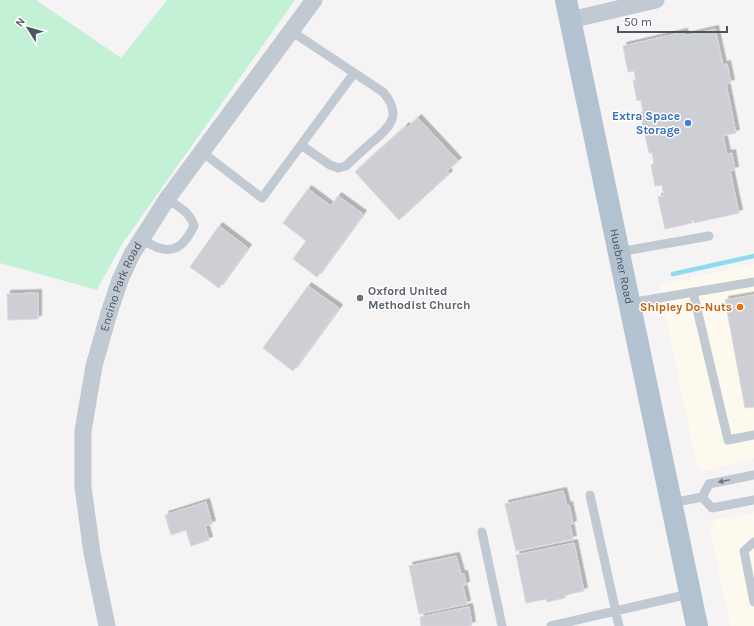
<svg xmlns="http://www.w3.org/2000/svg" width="754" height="626" font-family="Karla,sans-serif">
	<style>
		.commercial { fill: #fdf9ef }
		.green { fill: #c3f1d5 }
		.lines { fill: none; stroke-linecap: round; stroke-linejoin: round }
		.stream { stroke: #90daee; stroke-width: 4.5 }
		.building { fill: #cdcfd5; stroke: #d7d9de; filter: url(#shadow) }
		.lane { stroke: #c1cad2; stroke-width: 9 }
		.street { stroke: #c1cad2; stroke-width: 17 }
		.primary { stroke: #b3c2d1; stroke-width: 22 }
		.oneway { fill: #6e7983 }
		.shop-dot { fill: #3f7fe0; stroke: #fff; stroke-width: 1.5 }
		.worship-dot { fill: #6b7280; stroke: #fff; stroke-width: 1.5 }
		.food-dot { fill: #e8710a; stroke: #fff; stroke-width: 1.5 }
		.labels { text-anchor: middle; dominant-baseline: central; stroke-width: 3; stroke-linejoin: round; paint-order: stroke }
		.shop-label { font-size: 12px; font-weight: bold; fill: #366cbe; stroke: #fff; text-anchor: end }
		.street-label { font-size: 12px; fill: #4a5661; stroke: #fff }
		.worship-label { font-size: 12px; font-weight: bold; fill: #5b616d; stroke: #fff; text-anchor: start }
		.food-label { font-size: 12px; font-weight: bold; fill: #c56008; stroke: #fff; text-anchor: end }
	</style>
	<defs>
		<filter id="shadow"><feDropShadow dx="3.5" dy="-3.5" stdDeviation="0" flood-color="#0004"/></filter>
	</defs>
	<rect width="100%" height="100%" fill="#f5f3f3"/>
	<path class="commercial" d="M754,264v194l-50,13 -7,-4 -38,-182z
		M754,513v113h-24l-20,-98 5,-8z"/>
	<path class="green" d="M0,0h36l85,58 46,-58h128l-173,244 -25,46 -97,-27z"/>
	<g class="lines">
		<path class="stream" d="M673,274l81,-18"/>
	</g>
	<path class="building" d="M715,29l8,36 4,-1 4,19 -5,1 10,49 -13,3 4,18 5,-1 3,17 -5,1 9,42 -45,10 -2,-6h-2l2,6 -27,6 -7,-32 6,-1 -2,-11 -7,1 -4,-21 3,-1 -2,-11h-3l-9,-40 3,-1 -2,-12 -4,1 -4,-21h3l-2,-9 -6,1 -5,-26 61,-14 1,4z
		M418,118l40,43 -11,10 2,3 -50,46 -44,-48 51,-46 1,2z
		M308,189l23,17 7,-10 25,18 -46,63 -24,-18 13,-18 -23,-18z
		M219,226l29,22 -29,40 -29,-21z
		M308,286l31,22 -46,63 -30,-23z
		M38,293v26l-30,1 -1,-26z
		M754,295v112l-9,1 -20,-108z
		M563,491l4,15 2,-1 4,19 -3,1 3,14 -57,12 -11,-47z
		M206,502l6,22 -7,2 4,14 -18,6 -5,-16 -15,5 -6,-20z
		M574,543l10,48 -19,4v3l-18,4 -1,-3 -20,4 -10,-48z
		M456,556l5,18h3l2,11 -3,1 4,18 -48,10 -10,-48z
		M469,607l3,18 -4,1h-47l-1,-9z"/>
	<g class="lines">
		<path class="lane" d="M291,31l92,61c20,23 7,35 -12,51 -8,7 -17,15 -25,23l-8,2 -8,-3 -29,-20
			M202,152l60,46 92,-125
			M141,239c6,3 12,7 18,9 19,6 28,-8 35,-22 -4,-14 -15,-19 -27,-27
			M619,252l90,-16
			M693,292l35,148 26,-5
			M629,303l125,-21
			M590,495l29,131
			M702,497l7,-13 45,-9
			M702,497l10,11 42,-8
			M672,503l30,-6
			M482,532l20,94
			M754,542l-10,9 10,51
			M551,626l138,-32"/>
		<g class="street">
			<path d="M570,20l86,-20"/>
			<path id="s1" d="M107,626l-15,-73 -9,-66v-56l11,-65 15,-53 11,-33 12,-26 35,-55 147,-199"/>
		</g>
		<path class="primary" id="s2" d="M566,0l131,626"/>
	</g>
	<defs><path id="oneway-solid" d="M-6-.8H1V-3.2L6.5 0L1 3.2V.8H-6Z"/></defs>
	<use class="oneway" href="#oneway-solid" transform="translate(724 481) rotate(168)"/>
	<circle class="shop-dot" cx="688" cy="123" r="4"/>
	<circle class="worship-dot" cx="360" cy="298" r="4"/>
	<circle class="food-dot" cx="740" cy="307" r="4"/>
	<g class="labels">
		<g class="shop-label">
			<text x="680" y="116">Extra Space<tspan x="680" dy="14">Storage</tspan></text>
		</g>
		<g class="street-label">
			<text stroke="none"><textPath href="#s2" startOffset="272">Huebner Road</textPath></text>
			<text stroke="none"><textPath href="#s1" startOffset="347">Encino Park Road</textPath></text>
		</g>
		<g class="worship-label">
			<text x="368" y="291">Oxford United<tspan x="368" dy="14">Methodist Church</tspan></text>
		</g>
		<g class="food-label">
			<text x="732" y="307">Shipley Do-Nuts</text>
		</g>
	</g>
	<g transform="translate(28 28) rotate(307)" stroke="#ffffff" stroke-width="3" paint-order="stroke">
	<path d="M0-3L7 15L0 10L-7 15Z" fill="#4a5661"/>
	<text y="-6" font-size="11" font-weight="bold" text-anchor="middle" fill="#4a5661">N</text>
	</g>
	<path d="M618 26v6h109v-6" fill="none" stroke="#4a5661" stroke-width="2"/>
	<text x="624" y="26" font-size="12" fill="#4a5661" stroke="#ffffff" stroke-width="3" paint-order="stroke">50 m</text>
</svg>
